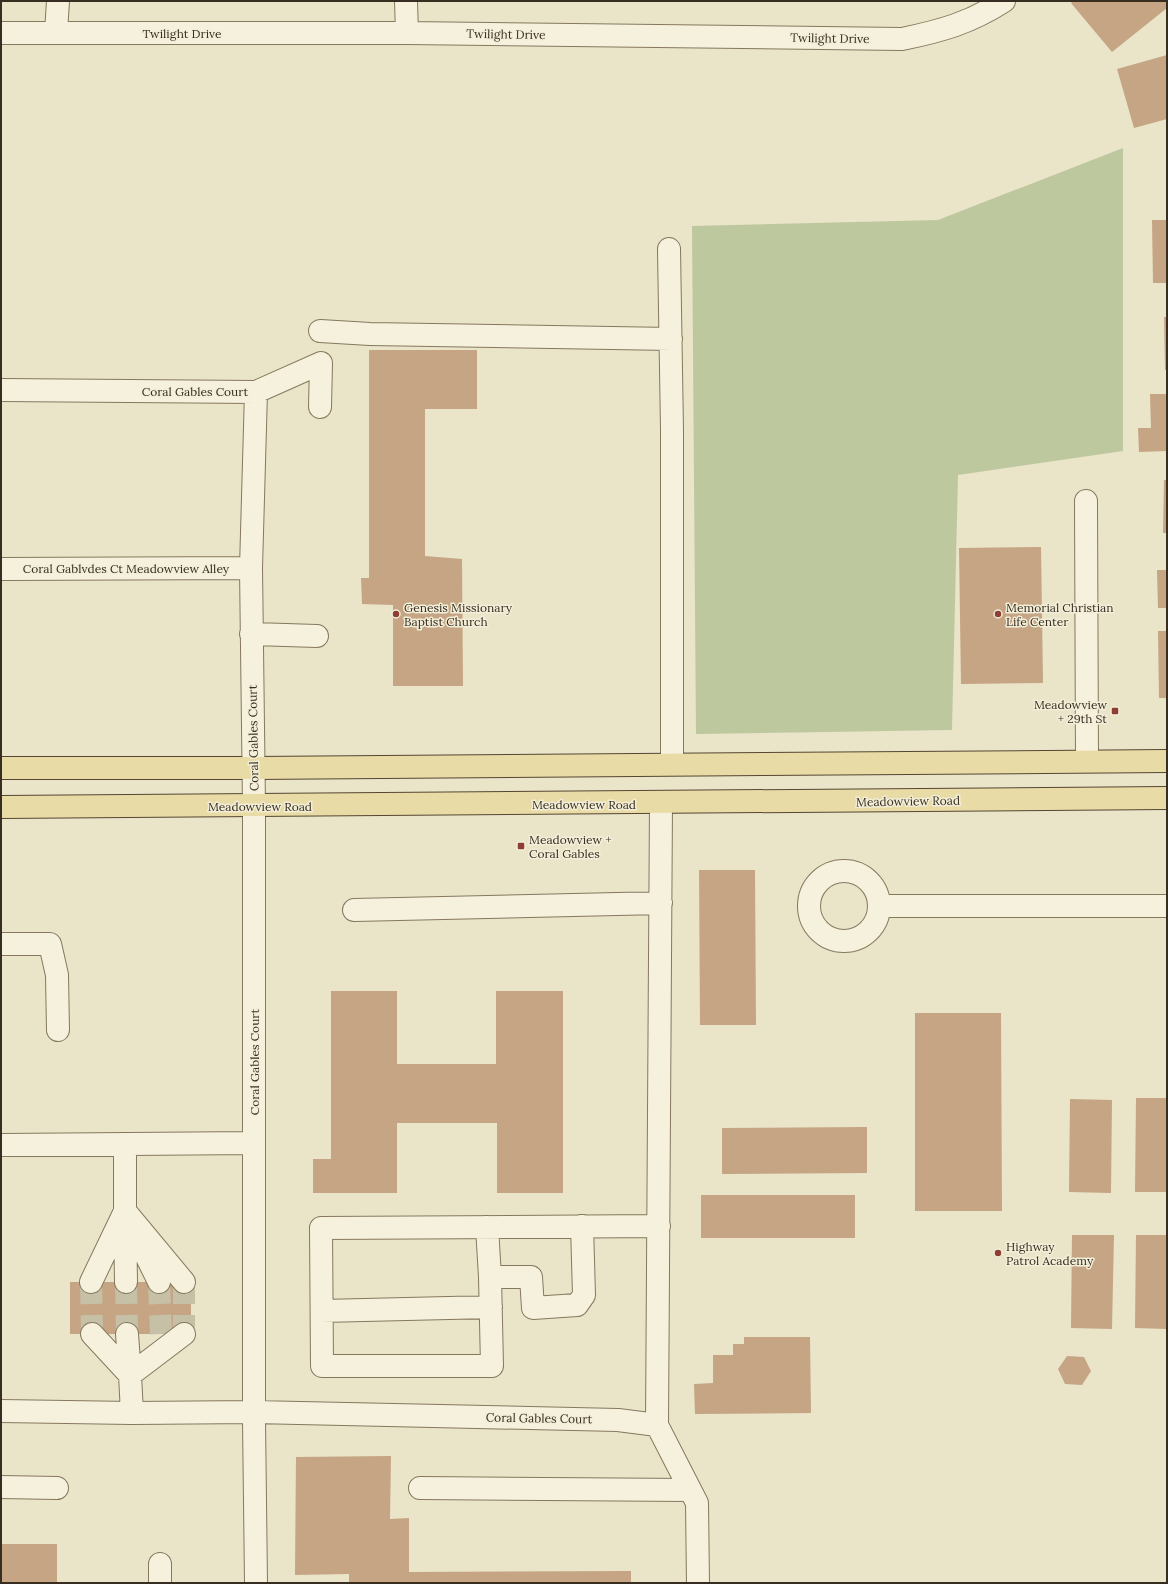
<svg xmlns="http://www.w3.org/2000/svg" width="1168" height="1584" font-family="Lora,serif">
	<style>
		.green { fill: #bec89e }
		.building { fill: #c5a583 }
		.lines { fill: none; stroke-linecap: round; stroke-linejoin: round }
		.minor-tunnel { stroke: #c6c0a7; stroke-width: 22; stroke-dasharray: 22 11; stroke-linecap: butt }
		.minor-casing { stroke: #85785f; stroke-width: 24 }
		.major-casing { stroke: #544633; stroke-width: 24 }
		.minor { stroke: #f6f1dc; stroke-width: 22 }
		.major { stroke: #e9dba5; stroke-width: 22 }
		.poi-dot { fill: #8e3e35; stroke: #f3eed8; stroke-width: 1.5 }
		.labels { text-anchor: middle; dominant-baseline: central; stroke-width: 3; stroke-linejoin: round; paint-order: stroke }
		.street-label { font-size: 12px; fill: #372e21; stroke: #f3eed8 }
		.poi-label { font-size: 12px; fill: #372e21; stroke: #f3eed8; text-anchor: start }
	</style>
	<rect width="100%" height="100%" fill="#eae4c9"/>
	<path class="green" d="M1123,148v303l-165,24 -6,255 -256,4 -4,-508 246,-6z"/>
	<path class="building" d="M1073,1h94v7l-55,44 -41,-49z
		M1167,55v64l-33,9 -17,-59z
		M1152,220h15v63h-14z
		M1164,317h3v53h-2z
		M369,350h108v59h-52v147l37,3 1,127h-70v-81l-31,-1 -1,-26h8z
		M1150,394h17v57l-28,1 -1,-24h13z
		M1164,480h3v53h-4z
		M1041,547l2,136 -82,1 -2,-136z
		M1157,570h10v38h-9z
		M1158,631h9v67h-8z
		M699,870h56l1,155h-56z
		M331,991h66v73h99v-73h67v202h-66v-70h-100v70h-84v-34h18z
		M915,1013h86l1,198h-87z
		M1136,1098h31v94h-32z
		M1070,1099l42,1 -1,93 -42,-1z
		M867,1127v46l-145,1v-46z
		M701,1195h154v43h-154z
		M1072,1235h42l-2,94 -41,-1z
		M1136,1235h31v94l-32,-1z
		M70,1282h121v52h-121z
		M744,1337h66l1,76 -116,1 -1,-30 19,-1v-28h20v-11h11z
		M1067,1356l17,1 7,14 -9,14 -17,-1 -7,-15z
		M391,1456l-1,63 19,-1v54l222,-1v12h-282v-9l-54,1 1,-118z
		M2,1544h55v39h-55z"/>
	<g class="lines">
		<path class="minor-tunnel" d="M91,1282l1,52
			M126,1282l1,52
			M159,1282l2,52
			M184,1282v52"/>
		<g class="minor-casing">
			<path id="minor" d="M406,1l1,32
				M56,32l2,-31
				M1,33h406l495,6c39,-8 68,-16 102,-38
				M669,249l3,181v334
				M320,331l50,3 301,5
				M1,390l255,2 -5,176 3,238v614l2,163
				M256,392l65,-29 -1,44
				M1086,501l1,260
				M1,569l250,-1
				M251,634l66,2
				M661,803l-4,622 40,78 1,80
				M809 906a35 35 0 1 1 70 0a35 35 0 1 1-70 0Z
				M880,906h287
				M354,910l307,-7
				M1,944h49l7,31 1,55
				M1,1145l253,-2
				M125,1211l59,71
				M125,1219l1,63
				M582,1226l2,69 -7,10 -44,3 -2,-31h-41l2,89h-170l-1,-138c113,0 226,-1 338,-2
				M487,1227l3,50
				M139,1241l20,41
				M91,1282l34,-71v-67
				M322,1311l169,-4
				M92,1334l38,41 2,38
				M127,1334l3,41
				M130,1375l54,-41
				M1,1411l131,2 122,-1 364,8 39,5
				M1,1487l56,1
				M420,1488l270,2
				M160,1564v19"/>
		</g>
		<g class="major-casing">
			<path id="major" d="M1,768h253l913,-7
				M1,807l1166,-9"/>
		</g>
		<use href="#minor" class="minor"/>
		<use href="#major" class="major"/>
	</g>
	<g class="poi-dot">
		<circle cx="396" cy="614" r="4"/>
		<circle cx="998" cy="614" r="4"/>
		<rect x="1111" y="707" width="8" height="8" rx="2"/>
		<rect x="517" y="842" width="8" height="8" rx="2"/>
		<circle cx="998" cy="1253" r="4"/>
	</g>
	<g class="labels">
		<g class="street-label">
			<text x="182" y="33">Twilight Drive</text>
			<text transform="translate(506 34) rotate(1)">Twilight Drive</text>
			<text transform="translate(830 38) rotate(1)">Twilight Drive</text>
			<text x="195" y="391">Coral Gables Court</text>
			<text x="126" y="568">Coral Gablvdes Ct Meadowview Alley</text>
			<text transform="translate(253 738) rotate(-91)">Coral Gables Court</text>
			<text transform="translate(908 801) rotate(-1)">Meadowview Road</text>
			<text x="584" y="804">Meadowview Road</text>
			<text x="260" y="806">Meadowview Road</text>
			<text transform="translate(254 1062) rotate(-90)">Coral Gables Court</text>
			<text transform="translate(539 1418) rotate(1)">Coral Gables Court</text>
		</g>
		<g class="poi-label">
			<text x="404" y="607">Genesis Missionary<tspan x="404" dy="14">Baptist Church</tspan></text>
			<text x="1006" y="607">Memorial Christian<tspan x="1006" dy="14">Life Center</tspan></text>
			<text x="1107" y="704" text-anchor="end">Meadowview<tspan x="1107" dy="14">+ 29th St</tspan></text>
			<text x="529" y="839">Meadowview +<tspan x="529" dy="14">Coral Gables</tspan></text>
			<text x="1006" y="1246">Highway<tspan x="1006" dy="14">Patrol Academy</tspan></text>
		</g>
	</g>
	<rect width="1168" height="1584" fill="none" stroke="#372e21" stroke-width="4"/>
</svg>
